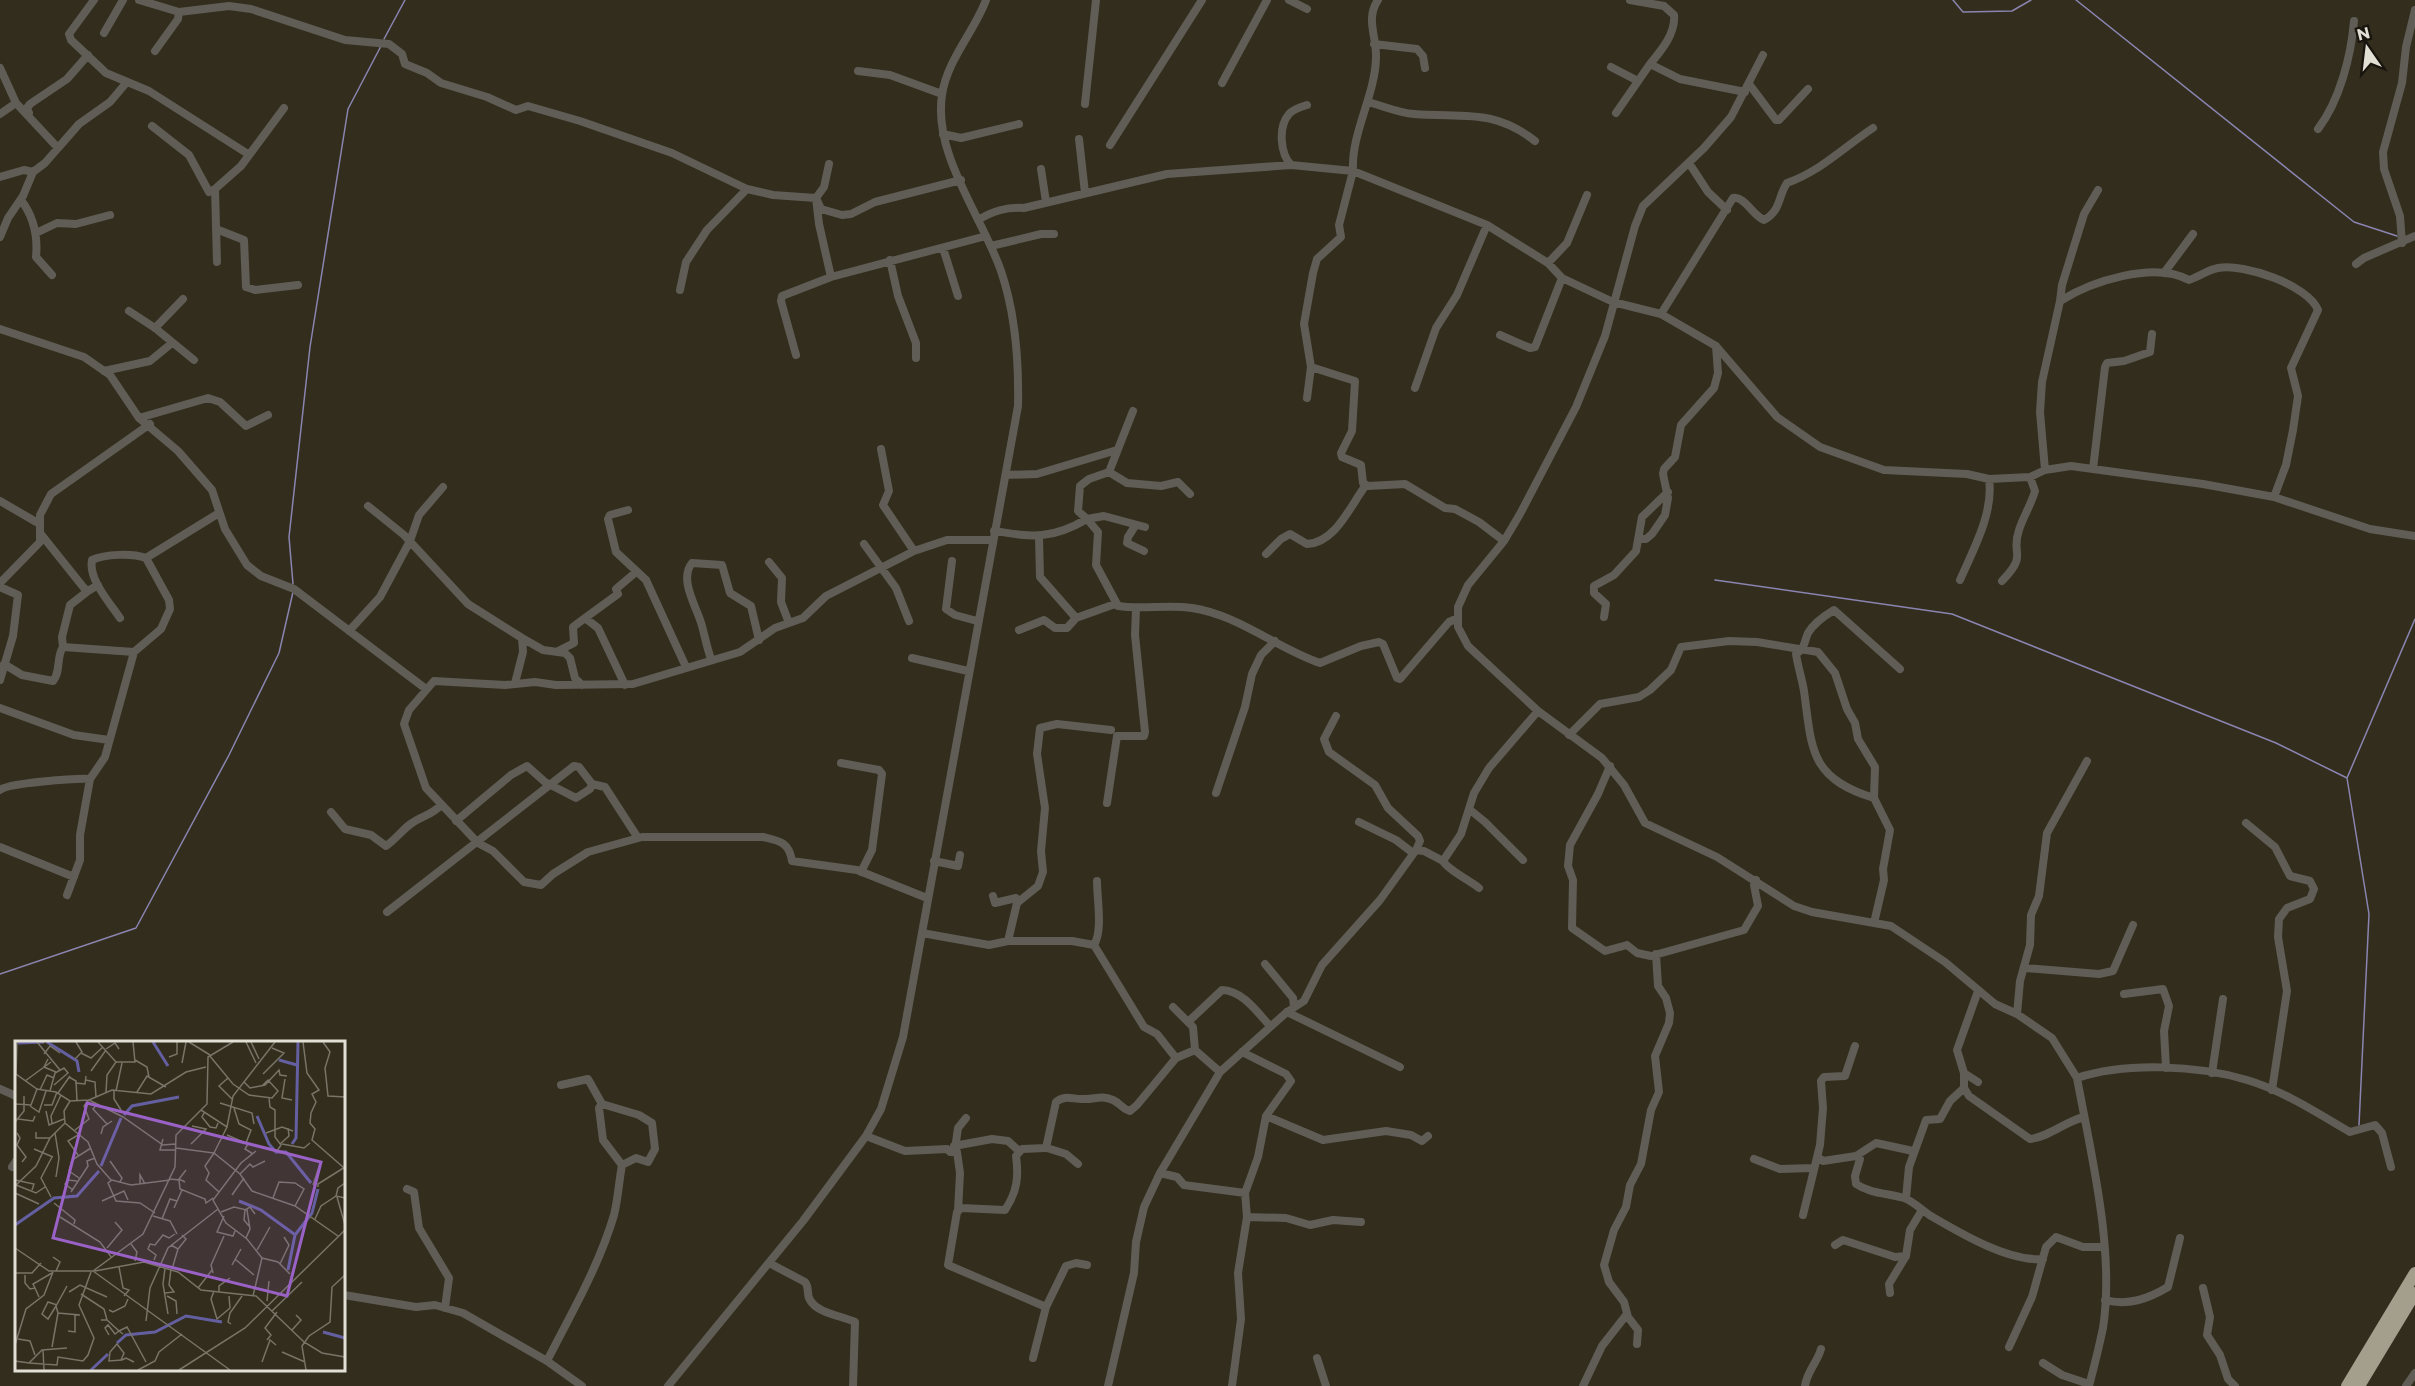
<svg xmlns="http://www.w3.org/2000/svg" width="2415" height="1386" font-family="Montserrat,sans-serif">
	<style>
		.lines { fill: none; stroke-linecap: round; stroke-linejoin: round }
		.stream { stroke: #8a85b0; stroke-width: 1.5 }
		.minor { stroke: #5f5d55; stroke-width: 8 }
		.highway { stroke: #a49e8c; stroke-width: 12 }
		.inset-river { fill: none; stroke: #645fa0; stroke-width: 3 }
		.inset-road { fill: none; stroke: #787467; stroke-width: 1.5 }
		.view { fill: #9a62c6; fill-opacity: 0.15; stroke: #9a62c6; stroke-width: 3 }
		.inset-edge { fill: none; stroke: #e2dfd5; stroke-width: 3 }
	</style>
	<rect width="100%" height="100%" fill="#322d1d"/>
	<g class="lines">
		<path class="stream" d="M1953,0l10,12 49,-1 19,-11
			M2076,0l278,222 43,14
			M384,39l21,-39
			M1715,580l237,34 324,129 71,35
			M293,584l-4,-47 21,-190 38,-238 33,-63
			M0,974l136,-46 93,-173 50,-102 14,-61
			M2359,1125l10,-211 -22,-136 68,-159"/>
		<path class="minor" d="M94,0l-25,34 2,6 35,33 43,18 99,63
			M139,0l40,12 50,-6 22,3 94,31 44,4 13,10 3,10 22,9 14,10 46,14 29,13 12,-4 52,15 92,32 75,36 26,6 43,3 5,11 21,6 9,-1 24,-12 86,-22
			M1289,0l18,9
			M1378,0c-13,19 -1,37 -2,58 -1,38 -25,75 -23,113l134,54 61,38 14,15 51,24 48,12 55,32 61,71 43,30 64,23 83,4 22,5 41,-2 15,-7 26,-4 132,18 71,13 96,32 45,7
			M1630,0l34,6 10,9c2,18 -13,36 -24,49l30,15 65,13
			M104,33l19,-33
			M1374,44l43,5 6,7 2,12
			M155,51l23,-32 1,-7
			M1763,55l-32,62 -27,31 -61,58 -8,20 -30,110 -29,71 -56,107 -16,27 -36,44 -10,22v20l10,19 70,65 64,47 22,27 21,38 72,34 77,49 18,6 79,14 54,36 50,42 22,10 35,24 25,40c48,-16 121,-13 170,2 37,11 70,33 103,52l25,-7 7,8 9,34
			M1611,67l27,14
			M0,68l16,35 42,45 -13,15 -12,9 -10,24 -15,22 -8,19
			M858,71l32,4 52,19
			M1222,83l45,-83
			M1749,84l27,36h3l29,-31
			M1368,102c15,4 31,11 46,12 48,4 79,-6 121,27
			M1085,104l11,-104
			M29,113l-2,-5 3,-4 37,-25 21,-24
			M1616,113l34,-49
			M0,114l16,-11
			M152,126l37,29 20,37 6,-3
			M2318,129c22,-29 33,-73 36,-108
			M943,134l18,4 58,-14
			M1079,139l6,54
			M1110,145l92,-145
			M58,148l21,-24 31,-22 17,-20
			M1689,163l19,29 19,18
			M829,164l-5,23 -8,11 3,26 12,53 155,-41
			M1291,165c-11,-12 -13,-38 -2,-51 4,-5 12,-7 18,-9
			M1041,169l5,33
			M0,177l24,-7 9,2
			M21,200c13,17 17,36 15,57l16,18
			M978,220c15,-9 28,-13 46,-12l143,-34 124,-9 62,6 -14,54 2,12 -24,22 -4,14 -9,51 7,43 44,14 -3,50 -11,22 1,4 19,8 2,18 5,3 37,-2 40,24 10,1 24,13 25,19
			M216,229l28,11 2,47 9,3 43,-5
			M36,233l21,-10 19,1 34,-9
			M2402,243l-2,-27 -16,-47 -1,-17 19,-69 4,-36 9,-37
			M991,246l50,-12h13
			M943,248l15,48
			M890,260l8,36 18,47v15
			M217,262l-2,-73 26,-23 43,-58
			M1548,263l19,-20 20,-48
			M2356,264l8,-6 51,-22
			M2164,273l29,-39
			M680,290l6,-28 21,-32 40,-41
			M2060,301l2,-16 22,-71 14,-24
			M129,311l26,17 39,32
			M1661,314l72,-116c12,-2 19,17 31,22 17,-9 14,-24 23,-37 34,-12 57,-36 86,-55
			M155,328l28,-29
			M0,329l84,28 26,18 29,43 39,33 34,39 13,39 22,36 14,11 33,13 132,100
			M1500,335l30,13 5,-1 27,-69
			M796,355l-15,-54 1,-5 49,-19
			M104,371l46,-10 22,-18
			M1415,388l21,-60 21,-33 30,-70
			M1307,398l4,-31
			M1133,411l-24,61 -20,7 -9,7 -2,25 9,8 17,-3 41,11
			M139,418l69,-20 12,4 26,24 22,-11
			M881,449l8,42 -6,14 31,46
			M2093,469l12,-102 2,-4 17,-2 26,-9 2,-18
			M2045,470l-5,-58 2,-30 18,-81c32,-20 94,-40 129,-21 10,-3 18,-10 29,-12 26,-5 90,17 100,42l-27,58 7,28 -5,34 -7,35 -12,32
			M1109,472l18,11 34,3 17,-4 12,12
			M1006,475l31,-1 80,-24
			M0,501l38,22
			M368,506l36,29 64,69 54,34 1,14 -8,31
			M628,510l-18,5 -2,4 8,33 30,28 40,87
			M1135,526l-7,11 -1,6 17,8
			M994,531c39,6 57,9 93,-12l11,13 -2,33 22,41c24,4 49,-2 74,2 47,7 84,40 128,55l41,-17 18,-4 4,2 14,34 3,1 49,-57 9,-4
			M40,533l44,55 4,3 10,-6
			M1039,537l1,40 36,41
			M1640,539h6l6,-5 13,-19 3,-17 -5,-24 1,-5 11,-12 6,-32 33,-37 4,-15 -2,-27
			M864,544l32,44 13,33
			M1266,554l15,-15 9,-5 17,10c29,-1 44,-40 59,-59
			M952,561l-6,48 9,6 22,6
			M769,562l13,16 -1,24 8,21
			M1960,580c13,-30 34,-67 29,-101
			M2002,581c27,-28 8,-25 17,-51 4,-13 12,-25 16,-39l-5,-14
			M0,583l40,-41v-27l11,-21 99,-70
			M0,587l18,8 -5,41 -13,44
			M1604,617l2,-13 -12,-11v-7l20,-11 22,-24 6,-34 26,-25
			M120,618c-10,-15 -32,-39 -28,-58 13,-6 40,-7 54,-2
			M585,618l33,-24 -2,-5 20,-17
			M1019,630l25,-10 11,8h12l9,-10 39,-14
			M349,631l31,-34 30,-56 9,-26 24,-28
			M522,638l21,12 22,3 5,5 5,20 7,7
			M63,647l-1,-10 8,-32 18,-14
			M558,651l16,-8 -1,-16 12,-9 13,10 27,57
			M912,658l56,13
			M711,659c-4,-11 -6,-22 -9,-33 -4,-17 -24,-46 -10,-63l30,2 8,28 21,13 8,34
			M4,664l18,11 31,6c8,-9 3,-24 10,-34l71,5
			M0,708l74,27 35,5
			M1336,716l-12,23 5,13 46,33 13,23 30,28 2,5 -4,9
			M1569,735l31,-31 39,-7 11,-7 21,-20 10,-23 48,-6 28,1 61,10 17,21 12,36 8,14 3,16 17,28 -1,31 16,32 -7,39 1,11 -10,43
			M841,763l38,7 3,4 -10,76 -11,22
			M1610,766l-12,28 -28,51 -2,21 5,14 -1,48 33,23 22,-6 10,8 14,3 93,-26 14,-24 -4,-21 2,-5
			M0,790c7,-7 78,-12 90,-11
			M1216,793l29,-86 7,-33 9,-19 14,-14
			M1874,798c-65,-20 -62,-49 -70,-107 -2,-12 -6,-24 -8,-37 9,-5 8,-12 12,-21 6,-10 16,-17 26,-23l66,59
			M1107,803l10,-67h27l1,-4 -10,-97 1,-26
			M1469,809l16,13 38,38
			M331,812l14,17 26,6 15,11c10,-7 18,-18 26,-23 10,-7 20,-8 29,-18
			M456,821l55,-46 16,-9 18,16 31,16 14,-9 2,-5
			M1359,822l37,18 17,13
			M2246,823l29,24 15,29 20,5 4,8 -4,10 -23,9 -8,11 -1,18 9,54 -15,99
			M0,847l74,30
			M934,861l24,5 2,-11
			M1443,861c5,9 26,19 36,27
			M67,895l13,-35v-25l10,-56 15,-22 29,-105 27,-23 9,-20 -1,-9 -23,-42 73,-45
			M993,896l2,7 21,-5 2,3
			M927,898l-70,-28 -65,-9c-3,-19 -12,-20 -29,-24h-121l-54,15 -35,22 -12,11 -17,-3 -31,-31 -15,-8 -52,-55 -22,-64 5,-14 25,-29 71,4 30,-3 21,3 77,-1 107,-32 35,-24 28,-10 23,-22 88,-45 33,-11h45
			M387,912l187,-146 5,1 13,17 13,3 33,51
			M922,933l67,12 19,-4h64l22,4 50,82 13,7 19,24 19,-8 25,22
			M1008,941l9,-38 21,-17 5,-14 -2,-21 4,-43 -8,-54 3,-26 17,-4 54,6
			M1094,945c9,-14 3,-46 3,-64
			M1265,964l28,34 1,9
			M2025,968l74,6 14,-3 20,-46
			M1978,991l-21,59 7,23 14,9
			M2124,994l39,-5 6,17 -5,25 2,37
			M1173,1007l20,20 2,23
			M1287,1012l113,55
			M2017,1014l3,-33 10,-36 1,-30 8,-19 8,-63 40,-72
			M1188,1022l34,-32c20,0 36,23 48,36
			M1964,1073v15l5,8 61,43c19,-2 34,-17 54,-22
			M2212,1073l11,-74
			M2077,1078c14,76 38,173 26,250 -4,19 -9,39 -14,58
			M0,1089l16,7
			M602,1104l-3,4 4,32 19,25
			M1266,1116l57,24 63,-9 25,4 11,6 6,-5
			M866,1136l39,15 42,-2 3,3h7l3,21 -2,38
			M954,1146l38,-7 16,2 11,10
			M1047,1148l19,6 12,10
			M955,1149l3,-21 8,-10
			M1856,1156l20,-13 37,8
			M1818,1157l5,4 33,-5 4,3 -5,17 1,8c15,10 31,9 48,14 9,3 19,13 27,18 29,17 78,46 112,43
			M1754,1159l26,10 33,-1
			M12,1167l4,-6
			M1160,1173l17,4 7,8 61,8 13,-36 8,-41 25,-35 -5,-7 -44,-22
			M407,1189l7,3 5,36 30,50 -4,30
			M1906,1198l3,-31 17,-47 14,-1 10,-18 14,-13
			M1803,1215l17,-70 3,-37 -2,-27 3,-4 21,-1 10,-30
			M1247,1217l39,1 24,7 23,-5 28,2
			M1835,1245l8,-5 52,17 11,-1
			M769,1263l36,19c5,6 1,12 5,18 7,13 32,16 45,22l-2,64
			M2203,1288l7,29 -3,18 13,20 8,24 7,7
			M1890,1293l-1,-9 17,-28 4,-26 12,-20
			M344,1295l72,12 19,-2 28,8 84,48 35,25
			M2105,1300c23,6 43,-1 63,-13l12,-49
			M1046,1307l20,-41 10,-3 11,2
			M1637,1344l1,-14 -10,-13 -4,-15 -15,-20 -5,-17 10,-35 12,-23 4,-22 11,-21 10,-54 8,-18 -4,-36 14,-33 1,-10 -4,-15 -8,-12 -2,-32
			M2009,1347l23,-50 14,-50 10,-10 27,10h21
			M1033,1358l13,-51 -98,-42 9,-53 4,-4 44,2c12,-18 14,-33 11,-54l6,-7 24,-1 10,-46c10,-8 17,-2 29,-3 11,0 16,-4 28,1 7,3 9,9 17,11l7,-6 39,-47
			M1317,1358l9,28
			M547,1361c24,-47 52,-95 67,-146 4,-16 5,-34 8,-50l14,-7 12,4 7,-13 -3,-26 -13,-8 -37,-11 -14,-25 -27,6
			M2043,1363l19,12 27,9
			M668,1386l135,-165 63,-85 15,-27 22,-72 115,-631c1,-46 -2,-91 -17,-135 -19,-55 -68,-116 -59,-176 5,-35 32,-63 44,-95
			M1108,1386l26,-113 2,-31 8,-35 16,-34 60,-101 67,-60 17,-11 18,-36 58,-65 36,-50 8,1 19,10 18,-27 13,-41 15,-25 49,-57
			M1232,1386l9,-67 -3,-46 9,-56 -2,-24
			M1583,1386l19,-40 25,-32
			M1805,1386c2,-15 12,-23 16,-37
			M2406,1386l9,-13"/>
		<path class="highway" d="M2347,1386l68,-113
			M2359,1386l56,-93"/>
	</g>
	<g transform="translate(15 1041)">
		<rect width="330" height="330" fill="#322d1d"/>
		<path class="inset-river" d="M32,1l30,19 2,11M138,1l15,24M3,2l26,-1M264,19l18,5M109,74l8,-9 47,-9M242,75l12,28 7,8h10l25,31M277,103l4,-6 2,-96M86,125l20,-48M224,160l22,9 33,24M0,184l39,-27 23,-2 22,-25M273,229l7,-35 17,-22 6,-24M308,291l22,6M102,302l9,-8 29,-3 31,-16 36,6M76,329l17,-16"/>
		<path class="inset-road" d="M2,1l-1,32 21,15 19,3 14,9 19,-1 23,-10 39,4 35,-22 20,-5M22,1l23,28M83,1l18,20 -9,13 -1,17M174,1l21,13M231,1l10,21M236,1l8,17M288,1l4,31 12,17 -7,4 4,8 -5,11 -1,10 5,6 -3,11 31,27M308,1l7,10 -5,16 3,28 17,1M91,8l9,-6 4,6M66,12l10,5 12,-11M29,13l6,-8 10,7M194,14l24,29 16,11 23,3 6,-7 -10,-11 -6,6M154,16l8,-3v-12M33,18l-4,8 12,5M60,18l7,-7 -6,-10M120,19l12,7 2,10M101,21h19l-2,-20M167,22l4,-21M76,30l15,-21M248,33l21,-21 -12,-5M54,36l7,4 1,20M213,37l-9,8 13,13M270,38l-3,19 10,2M71,39l9,2 1,15M10,40l26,-19M229,41l6,6 15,-3 14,-15 1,5 7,1M60,42l10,1 1,-8M25,49l7,-15 7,3M35,50l5,-18 9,-5 4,5 -14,12M99,50v8l7,11M101,50l6,-28M122,51l10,-16 19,11M43,52l12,-17M254,57l1,9 5,3v27l6,8 -4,6M55,60l-6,10 1,12 23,19 9,22 14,16M205,62l32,10 2,11M0,63l16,1 6,-16M82,63l-4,5 14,15M29,64h8l5,-13M15,65l9,6 7,-21M219,67l5,16 12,6 -5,13M186,69l26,17 6,-31 42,-54M31,70l3,14 15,-6M189,72l-2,4 8,10 6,1 2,-5M3,78l15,2 2,-5M0,81l9,-11v-15M37,82l-1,-7 10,-21M212,86l-13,26 26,21 12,17 43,15 43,30M60,89l14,-11 -5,-13 5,-6 34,17 40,28 12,-1M21,91v6h14M2,92l3,5 -3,7 9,12 -4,5M40,92l4,25 -3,19M251,92l16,-6 11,4M86,93l2,-7 9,-6M212,94l21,9 -3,5 8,5M148,98l-3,11h16M176,103l15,-15 -14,-3M265,103l9,-8 -1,-8M267,103l22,4 6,-5M161,107l38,5 -9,13 4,7 -3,7 13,12M19,108l19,8M241,110l-15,12 -28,37 13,23 21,16 15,19 16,4 12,12M63,114l-10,-14 10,-6M95,120l12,17 -2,4M225,133l10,-10 3,3 12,-6M64,137l-10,-7 3,-11 19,-12M155,138l9,1 1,9 25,10 1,4 7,-5M0,139l19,4 -2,6M170,141l-6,-3 7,-9M330,142l-7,5 -2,8 9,2M125,143v-9l5,9M1,144l20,8 9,-6M298,144l8,-24M0,145l21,-20 14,-28 15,-15M303,146v-3l27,-17M58,149l-8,-6 3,-4 9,1M56,151l17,-26 -1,-5 8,-3M0,152l24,11M217,154l12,-17M36,156l-10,-19 11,-21M322,156l8,28M258,157l6,-16 16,1 9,6 -9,17M87,160l22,-10 4,9M39,162l21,17 -1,4M159,167l8,-18M206,171l13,-5 13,3 3,19 -4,9M140,172l-15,-10 -24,-2 -8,-18 4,-3 19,5 39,-5M138,175l17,5 7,13M209,175l-7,16 16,4 2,-5M45,176l40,25 12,16M147,178l8,-20 7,2M300,178l6,-13 15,-10M234,185l-5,-6 1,-10 5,-3 5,7M116,203l6,8 -2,9M156,204l7,4 8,-10 -4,-4M0,207l34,23h44l50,-37 32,-67 1,-32 31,-31 1,-47 25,-15M92,207l15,-18 -7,-8M242,209l13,-23M38,216l7,5 -4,9M220,218l19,16M139,219l2,-5 -8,-6 2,-5 5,1 8,-10 6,3 6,-4M265,223l9,-19 -5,-8M217,224l9,-16M104,226l4,21 6,2 -5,6M150,227l-2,16 5,30M157,228l6,-20M78,230l137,99M80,230l49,-9 34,10 23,18 55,6 48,46 18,11 23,4M0,232h17l9,-10M198,232l-2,-8 13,-29M10,234v8l5,6 5,-1 4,9M52,245l-11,20 2,7 22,2M20,247l-2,-4 19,-11M183,247l14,-18M199,250l-3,8 6,20 13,-11 -1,-12M54,251l11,-7 27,12M204,251v-6l11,-8M150,252l9,-1 -5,-7 2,-16M66,253l23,15 3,11h-6M152,255l9,5 1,13M238,255l9,-38M252,260l2,-20M41,265l-8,13 -6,-5 6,-12 9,3M94,269l4,2 12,-6 3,-7M257,270l30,-29M92,279l12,11 -4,3 -7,-9 -3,3 4,7M131,280l4,-33 18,-40 50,-39M216,283l-3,-2 2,-9 12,-17M277,289l9,-10 -5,-5M53,290l7,1v-17M108,293l-4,-3 8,-4 19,35M3,298l12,2 5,14M252,299l4,-5 -6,-7 12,-16M0,304l11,-36 18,-14 9,-23M37,306l6,-34M28,309l1,20M267,311l23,10M106,319l3,-7 -7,-9 -7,8 -1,9 13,-1 4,-2 8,4M0,320l14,2 13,-13 25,-2M247,321l8,-22 6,5M14,322l28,2 1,-8 25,4 5,-6 6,-17 -15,-33 12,-33M123,329l17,-9 4,-9 23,-18M164,329l66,-42 100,-98M291,329l-4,-24 7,-10 21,-14 2,-35 13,-12"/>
		<path class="view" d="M72,62l234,59 -34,134 -234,-58z"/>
		<rect width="330" height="330" class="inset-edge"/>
	</g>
	<g transform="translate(2367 48) rotate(346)" stroke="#18150e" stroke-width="4.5" paint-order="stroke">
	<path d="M0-4.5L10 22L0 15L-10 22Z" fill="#e2dfd5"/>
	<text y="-9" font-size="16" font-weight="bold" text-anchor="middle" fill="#e2dfd5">N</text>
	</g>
</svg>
